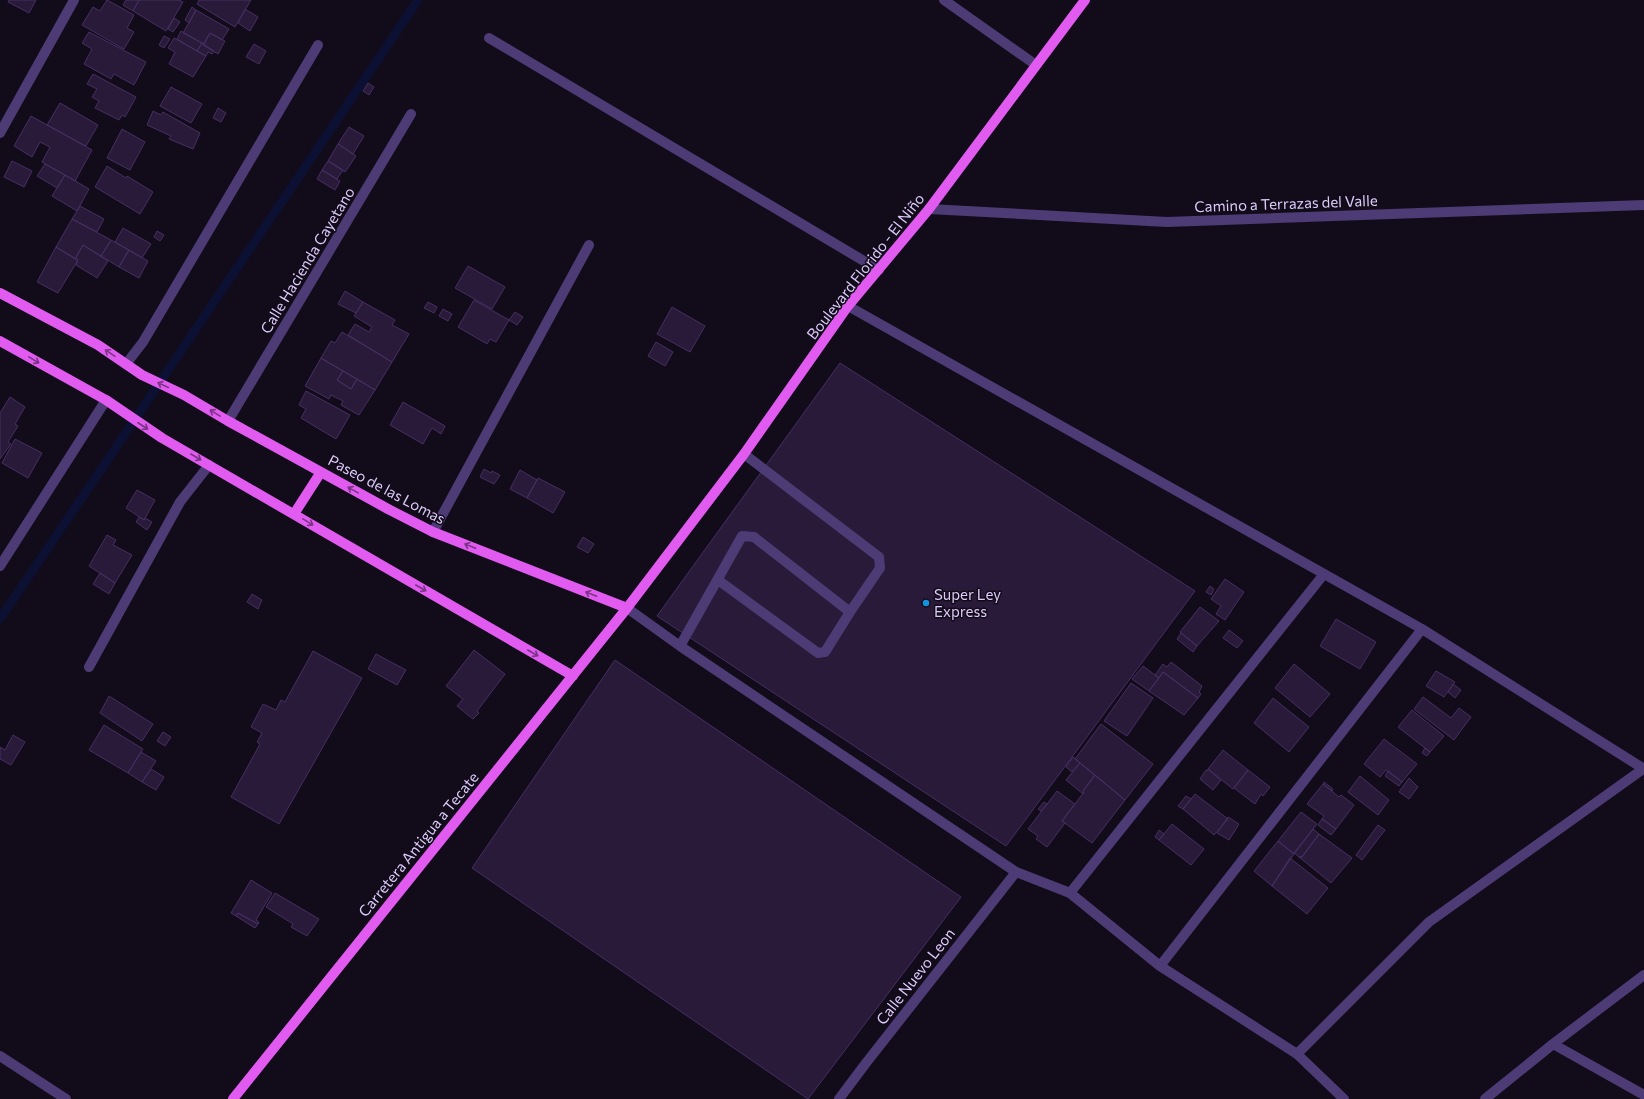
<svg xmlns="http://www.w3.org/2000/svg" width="1644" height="1099" font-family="Commissioner,sans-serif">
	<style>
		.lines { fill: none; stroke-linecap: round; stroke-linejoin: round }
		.stream { stroke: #0c1033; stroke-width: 9 }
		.building { fill: #291a39; stroke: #472e63 }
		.minor { stroke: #4d3b75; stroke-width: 10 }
		.major { stroke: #e15bf0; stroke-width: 10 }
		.oneway { stroke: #7a3485 }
		.poi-dot { fill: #1492dc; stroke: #120c1a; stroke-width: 1.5 }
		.labels { text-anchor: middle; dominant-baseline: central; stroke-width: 3; stroke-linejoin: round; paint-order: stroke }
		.street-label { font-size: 15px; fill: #dccafa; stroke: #120c1a }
		.poi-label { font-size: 15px; fill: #dccafa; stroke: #120c1a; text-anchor: start }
	</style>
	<rect width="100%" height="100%" fill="#120c1a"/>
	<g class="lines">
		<path class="stream" d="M0,619l418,-619"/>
	</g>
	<path class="building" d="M9,0h27l-7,13 -21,-11z
		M107,0l27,15 -7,13 7,4 -10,17 -42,-24 11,-18 7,4z
		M126,0h13l-6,11 -10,-6z
		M139,0h40l4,2 -17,29 -33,-20z
		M199,0h52l-16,27 -38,-23z
		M192,7l4,3 -7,13 -4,-3z
		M245,9l13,8 -8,14 -12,-8z
		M196,10l33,19 -7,11 -12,-7 -6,11 -21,-11z
		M174,18l6,4 -7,10 -5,-3z
		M181,31l21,12 -5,8 -20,-12z
		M89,32l57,30 -12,23 -20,-11 -3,5 -27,-15 8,-15 -10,-6z
		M210,33l15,8 -7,13 -15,-9z
		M164,36l6,3 -6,9 -5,-3z
		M174,38l32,18 -13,21 -24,-13 6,-12 -7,-4z
		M202,43l12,8 -2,3 -4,-2 -2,4 -9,-5z
		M254,44l12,7 -7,13 -13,-7z
		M93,74l43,23 -11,20 -3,-2 -3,5 -24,-12 4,-7 -7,-4 5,-8 -10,-5z
		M368,83l6,4 -5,8 -6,-4z
		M171,87l31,17 -11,19 -31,-17z
		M60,103l38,22 -12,21 -39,-21z
		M218,108l8,5 -5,9 -8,-4z
		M153,111l8,4 2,-3 37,21 -7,16 -24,-10 2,-3 -24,-11z
		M31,116l61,34 -17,31 -33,-19 8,-15 -10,-5 -8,15 -18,-11z
		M349,127l15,9 -11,18 -15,-10z
		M122,129l23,13 -15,28 -23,-12z
		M338,144l18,12 -11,16 -17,-11z
		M12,161l20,10 -8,16 -20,-10z
		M328,161l15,9 -6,9 -15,-9z
		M45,164l20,11 -8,13 -20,-12z
		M107,166l19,12 1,-2 26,16 -13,22 -45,-27z
		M322,170l18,11 -5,9 -18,-11z
		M65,175l24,14 -12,22 -25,-15z
		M80,206l24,13 -7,13 -25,-13z
		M72,219l39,21 -10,16 -18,-11 -8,14 -19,-12z
		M123,228l28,16 -9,14 -27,-16z
		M157,231l7,4 -4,6 -6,-4z
		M111,240l18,10 -10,17 -18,-11z
		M83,245l25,16 -11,17 -21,-13 2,-5 -3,-1z
		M56,247l22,13 -20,33 -21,-11z
		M129,250l19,11 -9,17 -20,-11z
		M468,266l37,21 -13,22 -37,-21z
		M345,291l18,11 -7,11 -18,-9z
		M474,300l35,20 -13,22 -6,-3 -3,5 -29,-17z
		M363,302l32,18 -3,5 17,9 -17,28 -44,-27 7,-11 14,8 3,-5 -18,-11z
		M428,302l9,5 -3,6 -10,-5z
		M672,307l33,19 -15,26 -33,-18z
		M443,309l9,5 -4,7 -9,-5z
		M515,312l8,5 -6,8 -8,-5z
		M342,332l50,30 -17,28 -54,-32 10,-17 4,2z
		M656,342l17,10 -8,14 -17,-10z
		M321,358l22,13 -6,9 14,9 6,-10 18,11 -16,25 -18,-10 2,-4 -12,-6 -2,4 -24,-13z
		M840,363l355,228 -189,255 -349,-230z
		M343,371l14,8 -6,10 -14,-9z
		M306,391l44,24 -14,24 -35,-21 5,-9 -7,-4z
		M10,397l15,10 -10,17 3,2 -10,16 3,2 -11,15v-46z
		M403,402l42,24 -4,8 -9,-6 -9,16 -33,-19z
		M15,439l27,14 -14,25 -26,-15z
		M484,469l7,4 1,-2 8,4 -6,9 -14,-7z
		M520,470l17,10 -10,18 -17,-9z
		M538,478l27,14 -12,21 -26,-15z
		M137,490l18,10 -11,20 -18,-12z
		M139,517l5,3 1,-2 7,4 -5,8 -11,-8z
		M107,535l9,5 -3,5 19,10 -17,28 -26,-17z
		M583,537l11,7 -6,9 -11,-6z
		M100,573l15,10 -6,11 -16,-10z
		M1225,579l19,13 -19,28 -9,-6 5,-8 -10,-7z
		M1210,586l4,3 -3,6 -5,-3z
		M252,594l10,6 -4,9 -11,-7z
		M1200,607l19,14 -22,25 -17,-14z
		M1336,619l40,23 -16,27 -40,-23z
		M1229,630l14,11 -6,7 -14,-10z
		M1181,633l16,13 -4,6 -16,-13z
		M474,650l31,24 -28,37 2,2 -6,6 -16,-13 6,-7 -17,-13z
		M313,651l49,27 -83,146 -48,-27 29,-53 -3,-2 5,-9 -11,-6 12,-23 13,6 5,-10 4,2z
		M376,654l30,16 -9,15 -29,-16z
		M615,660l346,237 -153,202 -336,-231z
		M1171,662l31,24 -3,6 2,2 -3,4 -35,-26 -4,6 -4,-3 8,-11 4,3z
		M1294,664l36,30 -20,23 -35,-29z
		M1143,666l16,12 -10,13 -17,-12z
		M1436,671l19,11 -11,15 -18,-11z
		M1163,672l35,26 -14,17 -35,-24z
		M1131,683l22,15 -26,38 -23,-15z
		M1453,684l8,6 -6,8 -7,-6z
		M109,696l44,28 -11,17 -42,-28z
		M1423,697l28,21 8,-10 12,9 -17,23 -40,-31z
		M1273,698l36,29 -20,25 -35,-29z
		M1412,710l32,26 -14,16 -32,-25z
		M1101,724l52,40 -28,36 -50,-41z
		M104,725l39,24 -15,24 -39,-23z
		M163,732l8,5 -6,9 -8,-5z
		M13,735l12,7 -14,23 -11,-6v-12l5,3z
		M1384,739l33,25 -15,18 -16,-12 -6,7 -16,-13z
		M1425,748l5,4 -3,4 -5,-3z
		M1223,750l25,20 -15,19 -25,-20z
		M141,752l15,9 -14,21 -14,-9z
		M1073,757l7,6 -8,9 -6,-5z
		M1080,763l15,12 -12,16 1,1 -1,2 -17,-14z
		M151,769l13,8 -8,13 -14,-8z
		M1208,769l13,11 -8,10 -13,-11 6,-9 1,1z
		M1248,770l22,17 -7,9 -2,-2 -6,10 -21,-16z
		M1388,771l14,11 -3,4 -14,-10z
		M1095,775l30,25 -33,43 -30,-22 22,-29 -1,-1z
		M1360,776l29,24 -11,15 -30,-23z
		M1409,778l9,9 -9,12 -10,-7z
		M1324,782l9,7 -1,2 -9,-7z
		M1323,784l16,13 2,-2 13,10 -18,24 -14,-10 2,-3 -17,-12z
		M1057,791l18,13 -13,17 3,2 -18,24 -11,-8 2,-3 -10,-7z
		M1195,794l33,25 -14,16 -31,-26z
		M1186,796l5,3 -8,10 -5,-3z
		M1044,802l3,2 -6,7 -3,-2z
		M1301,812l16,12 -23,30 -16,-13z
		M1228,817l11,7 -10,16 -12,-7z
		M1322,819l14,10 -5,6 -13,-10z
		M1172,824l32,25 -13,16 -32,-25z
		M1378,825l7,5 -23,30 -6,-5z
		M1313,829l6,5 -17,23h-3l-5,-4z
		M1159,830l5,4 -5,6 -4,-3z
		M1319,834l33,24 -21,25 -32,-26h3z
		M1278,841l16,13 -22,32 -18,-15z
		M1290,858l38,30 -21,26 -35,-28z
		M251,880l21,13 -16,27 3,2 -1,2 -20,-11 -2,3 -5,-3z
		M275,893l44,26 -12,17 -16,-9 2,-3 -27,-17z
		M238,913l20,11 -3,4 -19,-12z"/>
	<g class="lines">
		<path class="minor" d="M944,0l92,65
			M489,38l390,232
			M0,133l74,-133
			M929,209l238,13 477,-17
			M848,306l574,323 222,140
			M126,364l17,-22 175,-297
			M228,421l183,-307
			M433,532l156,-287
			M0,566l106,-166
			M718,580l100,73 7,-1 25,-40
			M627,608l53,38 336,226 54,21 90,73 137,88 47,45
			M680,646l62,-110 12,1 96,75 30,-44 -1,-11 -135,-103
			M89,667l91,-165 29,-37
			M1070,893l254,-319
			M1160,966l262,-337
			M1553,1044l91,51
			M1297,1054l132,-132 214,-153
			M0,1056l66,43
			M839,1099l27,-36 150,-191
			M1485,1099l68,-55 91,-69"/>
		<path class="major" d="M0,293l98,52 44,30 42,20 44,26 160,88 45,23 194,76
			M0,341l106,59 56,38 411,238
			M294,514l27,-42
			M233,1099l394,-491 117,-154 104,-148 81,-97 156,-209"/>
	</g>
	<defs><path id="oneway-shaft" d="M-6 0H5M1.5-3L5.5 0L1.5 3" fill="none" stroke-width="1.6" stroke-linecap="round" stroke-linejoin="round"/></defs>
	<g class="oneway">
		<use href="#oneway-shaft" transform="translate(110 353) rotate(-146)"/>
		<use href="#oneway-shaft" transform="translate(34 360) rotate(31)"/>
		<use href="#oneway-shaft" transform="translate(163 385) rotate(-155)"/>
		<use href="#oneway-shaft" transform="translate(215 413) rotate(-149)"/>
		<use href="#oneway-shaft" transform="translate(143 426) rotate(33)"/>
		<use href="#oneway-shaft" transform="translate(196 457) rotate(30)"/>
		<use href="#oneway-shaft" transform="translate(353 490) rotate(-151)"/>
		<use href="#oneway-shaft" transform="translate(308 522) rotate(31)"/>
		<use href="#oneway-shaft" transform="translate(470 546) rotate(-158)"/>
		<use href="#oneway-shaft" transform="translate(421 588) rotate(30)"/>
		<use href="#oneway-shaft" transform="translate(591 594) rotate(-158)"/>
		<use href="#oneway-shaft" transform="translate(533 653) rotate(30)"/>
	</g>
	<circle class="poi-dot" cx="926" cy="603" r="4"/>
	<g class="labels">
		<g class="street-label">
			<text transform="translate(1286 203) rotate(-2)">Camino a Terrazas del Valle</text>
			<text transform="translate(307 260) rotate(-59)">Calle Hacienda Cayetano</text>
			<text transform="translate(865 266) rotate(-52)">Boulevard Florido - El Niño</text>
			<text transform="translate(387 489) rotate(28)">Paseo de las Lomas</text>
			<text transform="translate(418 844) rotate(-51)">Carretera Antigua a Tecate</text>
			<text transform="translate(915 976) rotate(-52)">Calle Nuevo Leon</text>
		</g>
		<g class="poi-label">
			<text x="934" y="594">Super Ley<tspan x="934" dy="17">Express</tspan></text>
		</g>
	</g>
</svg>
